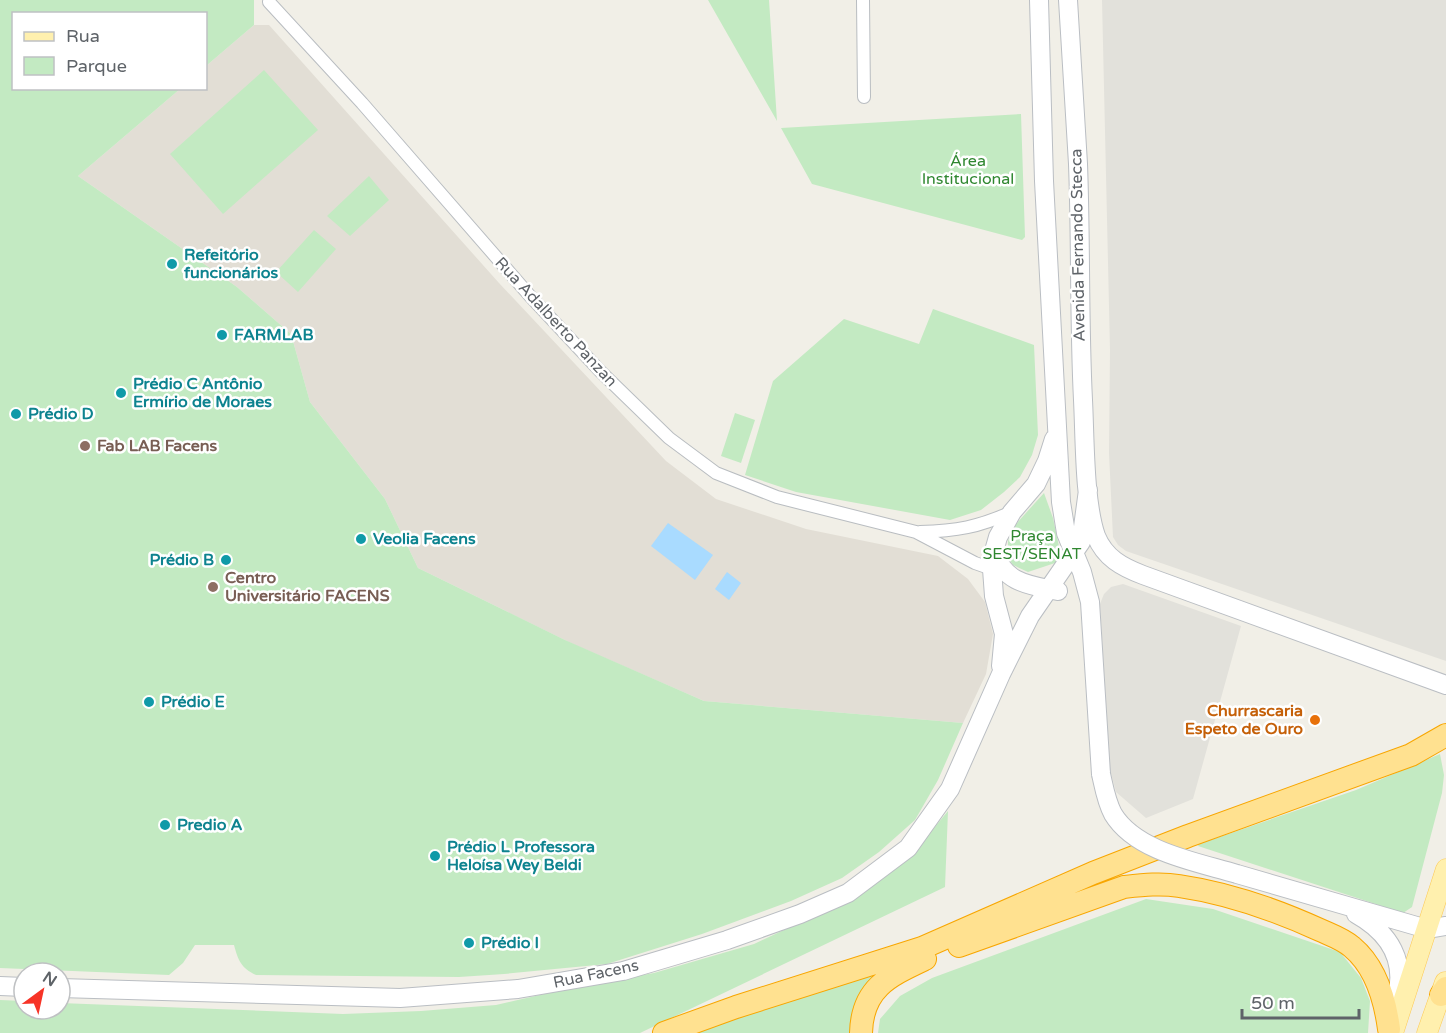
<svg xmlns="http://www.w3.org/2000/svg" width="1446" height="1033" font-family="'Varela Round',sans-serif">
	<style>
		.industrial { fill: #e2e1db }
		.education { fill: #e2ded5 }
		.green { fill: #c3eac2 }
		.water { fill: #a9dbff }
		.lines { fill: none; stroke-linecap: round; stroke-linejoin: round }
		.minor-casing { stroke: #b9bdc1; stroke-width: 14 }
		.secondary-casing { stroke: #babec3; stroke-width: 20 }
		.primary-casing { stroke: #fdca55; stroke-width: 21 }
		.motorway-casing { stroke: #f8a600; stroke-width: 24 }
		.minor { stroke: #fff; stroke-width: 12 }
		.secondary { stroke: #fff; stroke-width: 18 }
		.primary { stroke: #fff0ae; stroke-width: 20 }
		.motorway { stroke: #ffe190; stroke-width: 22 }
		.secondary-bridge-casing { stroke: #babec3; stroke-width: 20; stroke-linecap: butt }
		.secondary-bridge { stroke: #fff; stroke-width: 18 }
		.culture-dot { fill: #0f9aa8; stroke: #fff; stroke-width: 2 }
		.education-dot { fill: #8d6e63; stroke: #fff; stroke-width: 2 }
		.food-dot { fill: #e8710a; stroke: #fff; stroke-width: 2 }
		.labels { text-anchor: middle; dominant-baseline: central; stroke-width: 5; stroke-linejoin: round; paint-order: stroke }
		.park-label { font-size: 16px; fill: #2f8730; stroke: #fff }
		.street-label { font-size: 16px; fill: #5e6368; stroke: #fff }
		.culture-label { font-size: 16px; font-weight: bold; fill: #0d838f; stroke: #fff; text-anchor: start }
		.education-label { font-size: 16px; font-weight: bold; fill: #785e54; stroke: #fff; text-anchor: start }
		.food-label { font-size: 16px; font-weight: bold; fill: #c56008; stroke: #fff; text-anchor: end }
	</style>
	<rect width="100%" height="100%" fill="#f1efe7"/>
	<path class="industrial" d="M1102,0h344v661l-320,-110 -8,-6 -5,-8 -4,-84 1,-103z
		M1123,584l118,42 -48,173 -47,19 -30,-26 -6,-22 -10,-166 4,-10 7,-7z"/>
	<path class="education" d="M254,25h15l230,258 167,178 50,38 90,30 132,27 30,23 17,23 8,32 -7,40 -23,49 -259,-22 -131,-57 -155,-76 -33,-69 -75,-97 -19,-68 -54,-47 -159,-111 102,-87 26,-1v-22z"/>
	<path class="green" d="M0,0h254v25l-48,41v-52h-192v74l166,1 -102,87 159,111 54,47 19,68 75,97 33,69 147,72 139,61 259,22 -25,57 -23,40 -36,32 -37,26 -51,23 -89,33 -95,30 -103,10 -45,3 -203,-2c-15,-7 -18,-15 -22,-30h-39l-12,18 -14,12 -169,-7z
		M708,0h61l8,121z
		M264,70l54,60 -95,84 -53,-60z
		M1021,114l4,123 -3,3 -210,-56 -31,-56z
		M369,176l20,24 -39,36 -23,-20z
		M314,230l22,19 -38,43 -22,-20z
		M933,309l101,36 4,90 -6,20 -12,22 -16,15 -23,18 -31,10 -154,-28 -51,-17 28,-94 71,-62 75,25z
		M735,413l20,7 -14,43 -20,-7z
		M1044,493l9,25 8,38 -6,7 -27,9 -15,-7 -5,-7v-17l7,-16z
		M1440,754l4,21 -2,18 -30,114 -9,6 -205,-67 1,-2 157,-54z
		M948,811l-3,76 -305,146h-640v-33l24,1v8h36v-6l283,11 78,-3 75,-6 83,-19 75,-13 100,-29 100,-47 59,-44z
		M1146,899l67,10 127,43 21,26 9,23 -2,32h-490l2,-14 20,-23 32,-18z
		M885,962l-33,71h-173z"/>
	<path class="water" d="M668,523l45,32 -18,25 -44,-34z
		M727,572l14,11 -12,17 -14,-11z"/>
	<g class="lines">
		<g class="minor-casing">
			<path id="minor" d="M863,0l1,97
				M269,2l93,101 168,193 70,75 69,67 47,35 61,24 139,35 59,31 17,6
				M920,532c37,-1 58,-5 92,-20"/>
		</g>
		<g class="secondary-casing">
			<path id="secondary" d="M1039,0l5,181 17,321 5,31 16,39 8,30 11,172
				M1068,0c3,55 7,109 10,164 3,78 1,157 5,236 2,38 1,101 13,136 9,22 26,31 47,39l303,110
				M994,552c11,32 36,33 64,39
				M1001,666l3,-32 -10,-38 -2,-27 2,-18 4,-14 14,-25 24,-28 11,-23 7,-22
				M1237,874l190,55 19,-3
				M1356,914c34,19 51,48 40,86
				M0,986l24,1
				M60,988l340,10 118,-9 105,-18 104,-31 73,-26 48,-21 60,-45 42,-59 51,-115 29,-58 51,-74 7,-52"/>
		</g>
		<g class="primary-casing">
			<path id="primary" d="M1393,1033l53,-164
				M1427,1033l18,-51"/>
		</g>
		<g class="motorway-casing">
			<path id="motorway" d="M959,946l165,-59c19,-2 37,-4 55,-1 48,7 97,24 141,44 11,5 23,9 32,17 24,20 33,52 37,82
				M1441,995l5,-7
				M664,1033l72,-26 186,-59 171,-75 95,-37 223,-81 35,-20
				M861,1033c1,-45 28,-57 64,-74"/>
		</g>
		<use href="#minor" class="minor"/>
		<use href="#secondary" class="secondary"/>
		<use href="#primary" class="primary"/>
		<use href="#motorway" class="motorway"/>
		<g class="secondary-bridge-casing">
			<path id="secondary-bridge" d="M1101,774c3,13 5,27 12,40 23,38 84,48 124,60"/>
		</g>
		<use href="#secondary-bridge" class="secondary-bridge"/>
	</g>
	<g class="culture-dot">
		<circle cx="172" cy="264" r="6"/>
		<circle cx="222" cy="335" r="6"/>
		<circle cx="121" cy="393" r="6"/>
		<circle cx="16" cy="414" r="6"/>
		<circle cx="361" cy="539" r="6"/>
		<circle cx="226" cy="560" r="6"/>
		<circle cx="149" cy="702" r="6"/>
		<circle cx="165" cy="825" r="6"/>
		<circle cx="435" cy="856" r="6"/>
		<circle cx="469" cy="943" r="6"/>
	</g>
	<g class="education-dot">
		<circle cx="85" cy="446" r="6"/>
		<circle cx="213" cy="587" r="6"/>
	</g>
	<circle class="food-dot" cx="1315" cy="720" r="6"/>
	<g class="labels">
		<g class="park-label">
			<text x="968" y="161">Área<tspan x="968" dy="18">Institucional</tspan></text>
			<text x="1032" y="536">Praça<tspan x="1032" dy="18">SEST/SENAT</tspan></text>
		</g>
		<g class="street-label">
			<text transform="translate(1078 245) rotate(-91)">Avenida Fernando Stecca</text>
			<text transform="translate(556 322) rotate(47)">Rua Adalberto Panzan</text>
			<text transform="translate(596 974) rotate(-12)">Rua Facens</text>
		</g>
		<g class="culture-label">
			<text x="184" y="255">Refeitório<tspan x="184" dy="18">funcionários</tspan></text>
			<text x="234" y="335">FARMLAB</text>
			<text x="133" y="384">Prédio C Antônio<tspan x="133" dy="18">Ermírio de Moraes</tspan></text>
			<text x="28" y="414">Prédio D</text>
			<text x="373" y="539">Veolia Facens</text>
			<text x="214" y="560" text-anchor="end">Prédio B</text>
			<text x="161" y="702">Prédio E</text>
			<text x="177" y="825">Predio A</text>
			<text x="447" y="847">Prédio L Professora<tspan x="447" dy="18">Heloísa Wey Beldi</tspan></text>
			<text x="481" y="943">Prédio I</text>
		</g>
		<g class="education-label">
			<text x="97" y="446">Fab LAB Facens</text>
			<text x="225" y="578">Centro<tspan x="225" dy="18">Universitário FACENS</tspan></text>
		</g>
		<g class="food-label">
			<text x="1303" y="711">Churrascaria<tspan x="1303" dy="18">Espeto de Ouro</tspan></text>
		</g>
	</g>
	<rect x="12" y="12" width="195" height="78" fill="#ffffff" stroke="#bfc1c3" stroke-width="1.5"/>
	<rect x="24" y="32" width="30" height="9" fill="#fff0ae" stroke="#bfc1c3" stroke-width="1.5"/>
	<text x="66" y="42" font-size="18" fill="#5e6368">Rua</text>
	<rect x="24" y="57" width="30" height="18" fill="#c3eac2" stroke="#bfc1c3" stroke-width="1.5"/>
	<text x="66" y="72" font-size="18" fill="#5e6368">Parque</text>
	<g transform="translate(42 991) rotate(33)"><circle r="28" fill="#ffffff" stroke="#bfc1c3" stroke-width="1.5"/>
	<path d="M0-4.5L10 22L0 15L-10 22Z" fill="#f73427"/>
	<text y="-9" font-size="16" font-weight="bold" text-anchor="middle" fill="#5e6368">N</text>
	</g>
	<path d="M1242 1009v9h117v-9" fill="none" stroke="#5e6368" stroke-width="3"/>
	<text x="1251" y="1009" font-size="18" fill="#5e6368" stroke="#ffffff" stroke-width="4.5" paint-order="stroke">50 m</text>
</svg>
